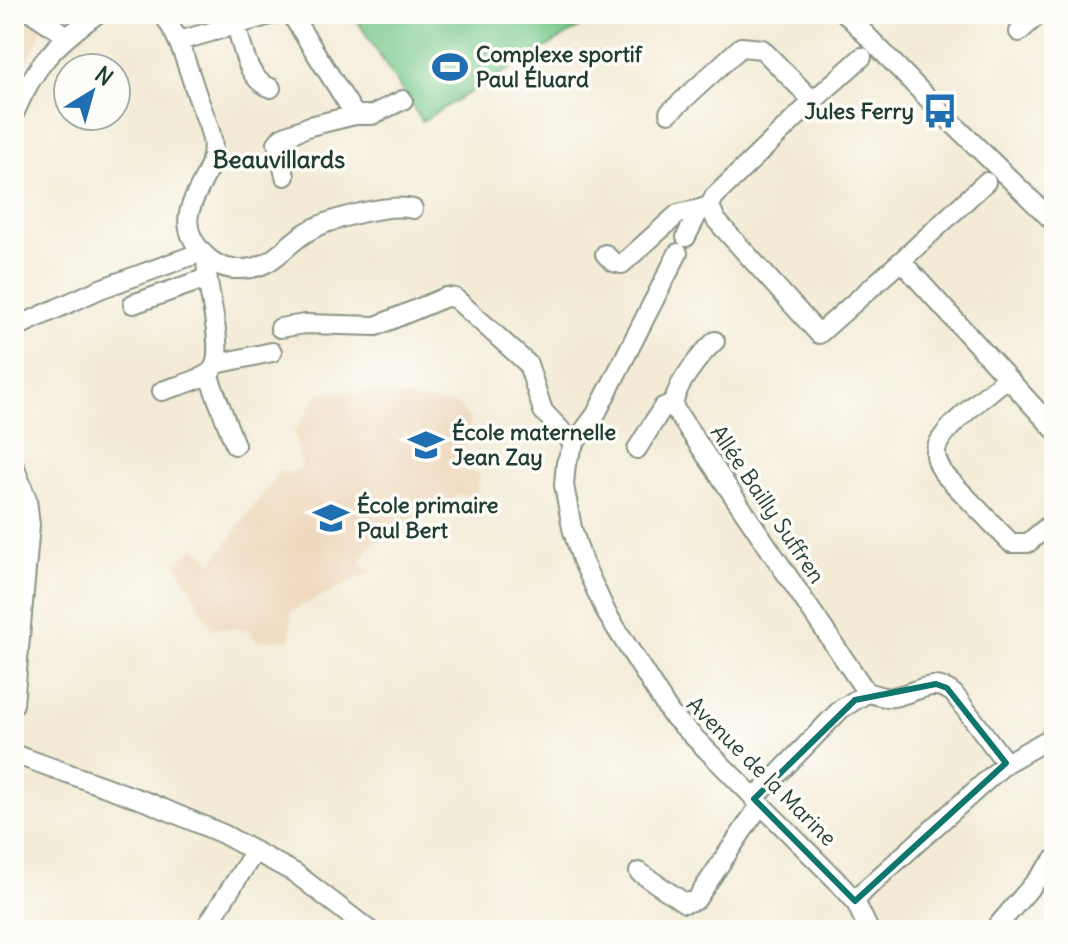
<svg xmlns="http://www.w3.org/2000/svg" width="1068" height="944" font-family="Delius,sans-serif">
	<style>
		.built { fill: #eed7bb }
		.green { fill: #76c889; stroke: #4a825e; stroke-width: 2 }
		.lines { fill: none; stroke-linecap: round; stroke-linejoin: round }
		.minor-casing { stroke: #899485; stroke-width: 22 }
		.minor { stroke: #fff; stroke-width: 18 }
		.marked { fill: none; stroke: #0f766e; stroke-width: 6; stroke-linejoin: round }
		.labels { text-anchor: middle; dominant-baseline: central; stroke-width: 7; stroke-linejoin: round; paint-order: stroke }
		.poi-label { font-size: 22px; font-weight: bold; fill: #1f3d34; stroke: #fdfcf7; text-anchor: start }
		.street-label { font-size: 22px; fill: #1f3d34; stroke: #fdfcf7 }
		.neighbourhood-label { font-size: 24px; font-weight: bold; fill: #1f3d34; stroke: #fdfcf7 }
	</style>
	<rect width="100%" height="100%" fill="#fdfcf7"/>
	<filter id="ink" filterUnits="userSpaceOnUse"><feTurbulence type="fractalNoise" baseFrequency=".0125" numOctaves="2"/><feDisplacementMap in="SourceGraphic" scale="16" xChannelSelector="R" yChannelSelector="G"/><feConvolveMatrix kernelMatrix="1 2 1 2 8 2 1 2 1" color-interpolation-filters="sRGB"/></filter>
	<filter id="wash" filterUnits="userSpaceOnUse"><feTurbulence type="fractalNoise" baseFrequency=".006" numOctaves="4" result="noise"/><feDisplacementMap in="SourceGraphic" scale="32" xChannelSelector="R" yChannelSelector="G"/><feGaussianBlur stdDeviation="1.8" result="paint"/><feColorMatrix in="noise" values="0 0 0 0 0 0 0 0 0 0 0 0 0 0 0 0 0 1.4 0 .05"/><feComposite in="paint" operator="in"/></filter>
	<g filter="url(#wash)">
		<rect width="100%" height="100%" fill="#f3ebd6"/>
		<path class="built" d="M14,14h7l20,12v8l-27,53z
			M364,392l94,13 13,16 -12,48 21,5 -3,20 -20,1 -18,17 -11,-4 -22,20 -36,18 -9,15 10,11 -80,39v28l-34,2 -8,-11 -38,-2 -35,-66 19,-15 17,16 68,-93 6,4 16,-6 -8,-36 25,-39z"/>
		<path class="green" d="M353,14h249l-180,107z"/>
	</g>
	<g filter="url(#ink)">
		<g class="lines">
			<g class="minor-casing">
				<path id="minor" d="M34,14l33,22
					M163,14c18,26 25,55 35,84 5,13 11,27 14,41 8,44 -49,70 -10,113 8,9 19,16 32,17 39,2 45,-20 73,-37 21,-13 82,-29 106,-23
					M291,14l64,101
					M846,14l94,97 114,111
					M236,25c7,21 10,55 35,63
					M1019,32l20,-18
					M179,41l95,-27
					M813,101l49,-44
					M669,113l72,-66 21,2 51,52 -99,96 -4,9 6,14 103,114 82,-73 153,168
					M14,114c21,-49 40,-69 83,-100
					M285,176l-8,-33 5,-6 28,-11 45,-11h17l31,-15
					M686,237l14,-28 5,-2
					M678,253l-82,161 -22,30 -8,19 -2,22 8,43 10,32 25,54 63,99 168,169 17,19 14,29
					M605,254l8,8 9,2 56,-50 22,-5
					M901,261l85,-79
					M133,304l74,-26
					M14,328l86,-39 102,-37
					M280,328l25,-4 71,2 70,-29 9,1 73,66 15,47 31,33
					M715,341c-14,13 -44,49 -41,67l193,285
					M216,364l56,-12
					M208,374l27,71
					M1007,378c-16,14 -69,52 -71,73 -1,9 4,16 8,23l67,69h17l26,-22
					M162,391c14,-5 34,-9 47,-18 22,-15 -7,-91 -2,-116
					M637,449l26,-42 10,-4
					M14,465l13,35 3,25 -16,179
					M14,754l136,49 73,31 72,39 74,57
					M754,799l87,-90 26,-16c9,1 17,6 26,4 24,-4 40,-21 61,-3l52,69
					M639,872l46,31 11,-3 64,-95
					M855,901l12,-13 139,-125 48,-27
					M204,930l51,-79
					M994,930l60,-70"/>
			</g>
			<use href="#minor" class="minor"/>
		</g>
	</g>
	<path class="marked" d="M936,684l11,4 59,75 -151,138 -101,-102 101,-99z"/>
	<defs>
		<g id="stadium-bare" transform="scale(2.76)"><path d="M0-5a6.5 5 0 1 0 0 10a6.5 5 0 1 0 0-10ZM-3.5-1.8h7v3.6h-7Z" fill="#1f6fb2" stroke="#fdfcf7" stroke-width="2.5" paint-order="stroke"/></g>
		<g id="bus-bare" transform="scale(2.76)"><path d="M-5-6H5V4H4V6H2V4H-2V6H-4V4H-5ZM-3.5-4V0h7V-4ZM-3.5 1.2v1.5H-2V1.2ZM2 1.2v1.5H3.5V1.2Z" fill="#1f6fb2" stroke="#fdfcf7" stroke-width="2.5" paint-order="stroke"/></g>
		<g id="school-bare" transform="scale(2.76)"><path d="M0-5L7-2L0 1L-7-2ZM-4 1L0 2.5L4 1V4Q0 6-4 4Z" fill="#1f6fb2" stroke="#fdfcf7" stroke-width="2.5" paint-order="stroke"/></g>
	</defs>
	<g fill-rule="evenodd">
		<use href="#stadium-bare" x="450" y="67"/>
		<use href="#bus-bare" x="940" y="111"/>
		<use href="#school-bare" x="426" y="445"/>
		<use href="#school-bare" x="331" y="518"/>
	</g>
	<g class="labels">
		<g class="poi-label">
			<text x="476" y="54">Complexe sportif<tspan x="476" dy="25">Paul Éluard</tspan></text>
			<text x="914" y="111" text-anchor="end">Jules Ferry</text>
			<text x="452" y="432">École maternelle<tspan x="452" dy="25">Jean Zay</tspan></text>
			<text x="357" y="505">École primaire<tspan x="357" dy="25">Paul Bert</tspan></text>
		</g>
		<g class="street-label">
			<text transform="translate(768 504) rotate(56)">Allée Bailly Suffren</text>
			<text transform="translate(762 771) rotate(45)">Avenue de la Marine</text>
		</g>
		<g class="neighbourhood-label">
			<text x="279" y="159">Beauvillards</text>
		</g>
	</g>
	<rect width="1068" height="944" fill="none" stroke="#fdfcf7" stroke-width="48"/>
	<g transform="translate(92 92) rotate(37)"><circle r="38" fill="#fdfcf7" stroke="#a4b0a9" stroke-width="2"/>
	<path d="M0-6L14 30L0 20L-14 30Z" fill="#1f6fb2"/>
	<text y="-12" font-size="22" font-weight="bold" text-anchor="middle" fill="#1f3d34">N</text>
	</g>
</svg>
